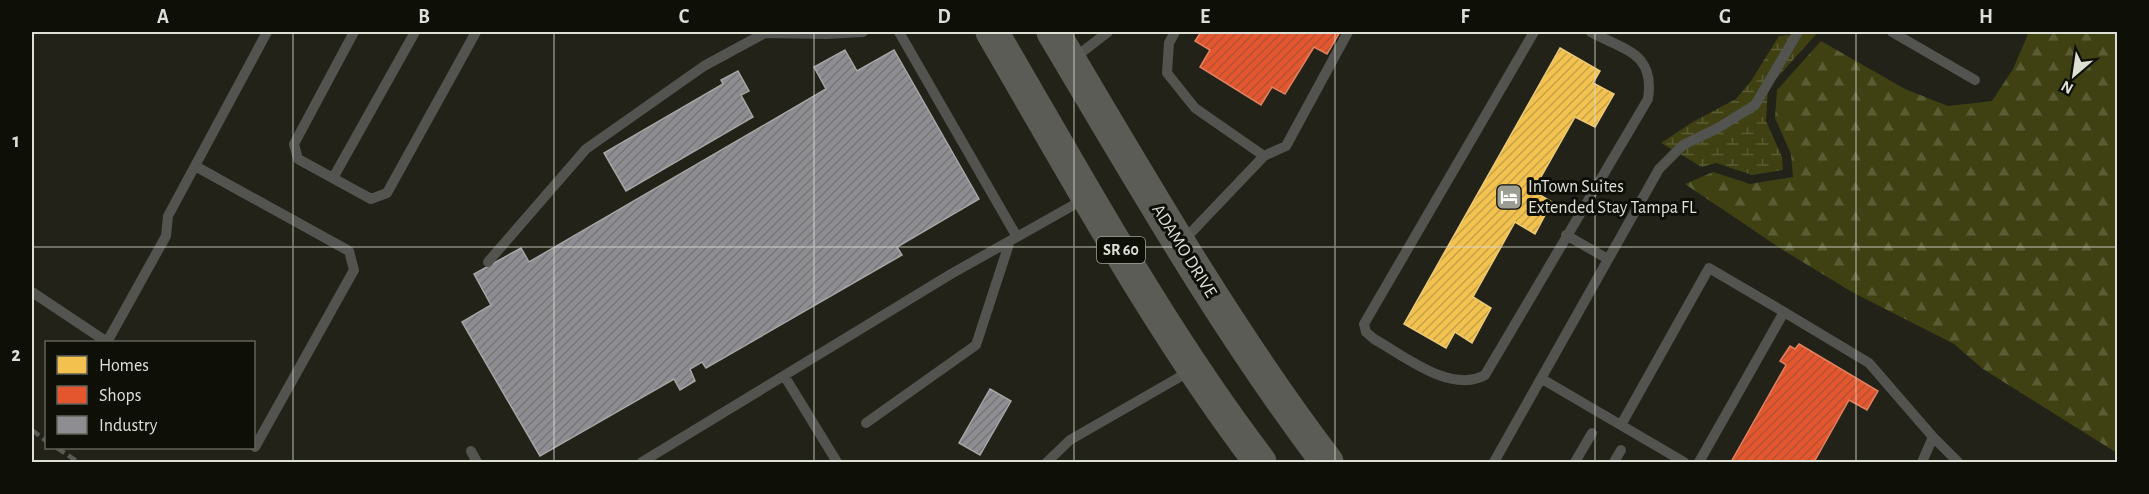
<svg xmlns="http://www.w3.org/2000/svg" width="2149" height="494" font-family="'Alegreya Sans',sans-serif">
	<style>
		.forest { fill: url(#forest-firs) }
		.wetland { fill: url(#wetland-marsh) }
		.homes { fill: url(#homes-hatch); stroke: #ecca76; stroke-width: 1.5 }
		.shops { fill: url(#shops-hatch); stroke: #e28060; stroke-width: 1.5 }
		.industry { fill: url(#industry-hatch); stroke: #a6a6a6; stroke-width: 1.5 }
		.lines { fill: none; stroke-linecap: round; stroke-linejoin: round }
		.service { stroke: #53534f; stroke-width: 10 }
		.primary { stroke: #5b5c55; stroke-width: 33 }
		.rail { stroke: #5b5b55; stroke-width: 4.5; stroke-dasharray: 9 4.5; stroke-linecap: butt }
		.grid { fill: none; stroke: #dfe0d5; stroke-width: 1.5; stroke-opacity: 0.55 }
		.labels { text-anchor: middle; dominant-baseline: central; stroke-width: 6; stroke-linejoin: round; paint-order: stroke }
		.shield { fill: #0e0f07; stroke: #a0a197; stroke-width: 1.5 }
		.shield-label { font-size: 16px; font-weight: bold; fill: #dfe0d5 }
		.poi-label { font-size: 18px; fill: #dfe0d5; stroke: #0e0f07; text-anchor: start }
		.street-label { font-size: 18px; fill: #dfe0d5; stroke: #0e0f07 }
		.neatline { fill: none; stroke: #dfe0d5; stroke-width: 2 }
		.grid-label { font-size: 20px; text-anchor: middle; font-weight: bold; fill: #dfe0d5 }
	</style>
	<defs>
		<pattern id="forest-firs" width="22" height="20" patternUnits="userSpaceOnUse" patternTransform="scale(1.5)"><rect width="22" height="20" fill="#3f4113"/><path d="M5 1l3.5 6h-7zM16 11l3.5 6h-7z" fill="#5a5c34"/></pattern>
		<pattern id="wetland-marsh" width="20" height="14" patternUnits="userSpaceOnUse" patternTransform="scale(1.5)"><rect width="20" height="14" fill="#3f4113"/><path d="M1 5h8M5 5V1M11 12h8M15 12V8" fill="none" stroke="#5a5c34"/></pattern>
		<pattern id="homes-hatch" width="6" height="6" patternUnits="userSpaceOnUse" patternTransform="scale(1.5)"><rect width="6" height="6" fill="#f2c14e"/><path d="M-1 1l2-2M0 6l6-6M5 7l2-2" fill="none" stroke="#c6a24a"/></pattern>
		<pattern id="shops-hatch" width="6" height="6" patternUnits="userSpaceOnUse" patternTransform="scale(1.5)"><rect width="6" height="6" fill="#e4572e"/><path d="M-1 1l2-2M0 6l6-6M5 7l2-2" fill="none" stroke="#b45133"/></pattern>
		<pattern id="industry-hatch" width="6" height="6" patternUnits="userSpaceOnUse" patternTransform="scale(1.5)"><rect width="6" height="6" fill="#8d8d92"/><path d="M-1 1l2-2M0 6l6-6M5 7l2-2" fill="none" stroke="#777779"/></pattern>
	</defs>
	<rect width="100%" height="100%" fill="#222218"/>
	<path class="forest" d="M2029,32h88v421l-134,-84 -29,-25 -102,-52 -69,-42 -98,-66 28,-12 37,12 43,-7 -2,-23 -16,-36 2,-28 44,-49 84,48 43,17 44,-5 21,-32z"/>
	<path class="wetland" d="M1818,32l-50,56 -2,33 16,36 1,13 -31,5 -36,-12 -14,4 -41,-24 30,-20 45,-24 15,-18 28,-45z"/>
	<path class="homes" d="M1560,48l40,23 -7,12 21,11 -19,33 -20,-10 -42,74 19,11 -17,32 -20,-12 -42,75 18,11 -19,35 -17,-11 -9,16 -42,-24z"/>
	<path class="shops" d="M1201,32h139l-13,22 -13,-7 -29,47 -13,-7 -11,18 -61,-38 10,-17 -15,-9z
		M1799,344l79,47 -11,19 -18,-10 -35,62h-83l55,-97 -6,-4 10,-15 5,3z"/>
	<path class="industry" d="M845,50l12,21 37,-21 85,149 -82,48 5,8 -196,113 -4,-6 -12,7 5,12 -15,9 -6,-11 -134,77 -78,-134 29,-17 -17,-31 47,-26 8,14 297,-173 -12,-22z
		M738,71l11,20 -8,4 12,22 -127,74 -22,-38 119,-69 -2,-4z
		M990,389l21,12 -31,54 -21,-12z"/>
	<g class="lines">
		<path class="service" d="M354,32l-60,112 4,15 73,40 16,-6 89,-161
			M899,32l118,205
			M1175,32l-6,11 -2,30 28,35 69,48
			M1534,32l-170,292 2,8 8,7c31,17 76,55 111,36l163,-276c7,-46 -22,-48 -57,-67
			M1892,32l83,48
			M1073,59l35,-27
			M195,166l154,85 5,19 -99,177
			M333,178l82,-146
			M1566,235l42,24
			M1182,242l82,-86 22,-10 62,-114
			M488,262l98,-113 118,-83 61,-33 61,1 37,-2
			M32,292l75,50 59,-106 2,-20 99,-184
			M785,377l52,85
			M1542,379l142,83
			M866,423l110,-78 34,-104
			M1621,425l88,-157 75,44
			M1933,437l25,25
			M471,451l6,11
			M642,462l309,-188 135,-76
			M1047,462l23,-22 120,-69
			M1494,462l165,-293 24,-24 35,-17 37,-23 43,-73
			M1575,462l17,-29
			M1614,462l7,-12
			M1699,462l85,-150 85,51 64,74 -11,25"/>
		<path class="primary" d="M992,32c85,145 166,296 268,430
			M1053,32c87,146 171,294 274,430"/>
		<path class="rail" d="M32,430l14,11
			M57,448l21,14"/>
	</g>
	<path class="grid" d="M293,32v430M554,32v430M814,32v430M1074,32v430M1335,32v430M1595,32v430M1856,32v430M32,247h2086"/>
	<defs>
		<g id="hotel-square" transform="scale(1.35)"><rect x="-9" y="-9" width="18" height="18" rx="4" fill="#9d9e93" stroke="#0e0f07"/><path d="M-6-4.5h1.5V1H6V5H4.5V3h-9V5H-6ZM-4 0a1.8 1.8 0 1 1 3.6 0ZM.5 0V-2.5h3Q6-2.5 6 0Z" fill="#fff"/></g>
	</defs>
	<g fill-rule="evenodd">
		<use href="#hotel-square" x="1509" y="197"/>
	</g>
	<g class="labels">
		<rect class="shield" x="1097" y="237" width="48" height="26" rx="4.5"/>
		<g class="shield-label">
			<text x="1121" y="250">SR 60</text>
		</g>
		<g class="poi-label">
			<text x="1528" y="187">InTown Suites<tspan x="1528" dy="21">Extended Stay Tampa FL</tspan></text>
		</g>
		<g class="street-label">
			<text transform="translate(1184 251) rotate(58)">ADAMO DRIVE</text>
		</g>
	</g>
	<rect width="2149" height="494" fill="none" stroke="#0e0f07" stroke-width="66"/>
	<rect x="45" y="341" width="210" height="108" fill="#0e0f07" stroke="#626359" stroke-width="1.5"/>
	<rect x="57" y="356" width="30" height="18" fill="#f2c14e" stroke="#626359" stroke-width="1.5"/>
	<text x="99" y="371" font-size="18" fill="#dfe0d5">Homes</text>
	<rect x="57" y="386" width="30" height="18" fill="#e4572e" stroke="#626359" stroke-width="1.5"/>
	<text x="99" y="401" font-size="18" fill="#dfe0d5">Shops</text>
	<rect x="57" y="416" width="30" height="18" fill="#8d8d92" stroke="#626359" stroke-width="1.5"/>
	<text x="99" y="431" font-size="18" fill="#dfe0d5">Industry</text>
	<g transform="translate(2074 75) rotate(209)" stroke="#0e0f07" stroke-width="4.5" paint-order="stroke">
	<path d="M0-4.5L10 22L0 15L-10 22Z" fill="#dfe0d5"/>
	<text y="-9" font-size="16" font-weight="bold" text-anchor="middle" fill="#dfe0d5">N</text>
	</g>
	<rect x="33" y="33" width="2083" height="428" class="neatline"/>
	<g class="grid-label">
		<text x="163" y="23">A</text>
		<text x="424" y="23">B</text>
		<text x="684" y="23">C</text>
		<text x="944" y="23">D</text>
		<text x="1205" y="23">E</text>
		<text x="1465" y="23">F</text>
		<text x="1725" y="23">G</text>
		<text x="1986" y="23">H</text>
		<text x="16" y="147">1</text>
		<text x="16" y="361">2</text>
	</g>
</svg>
